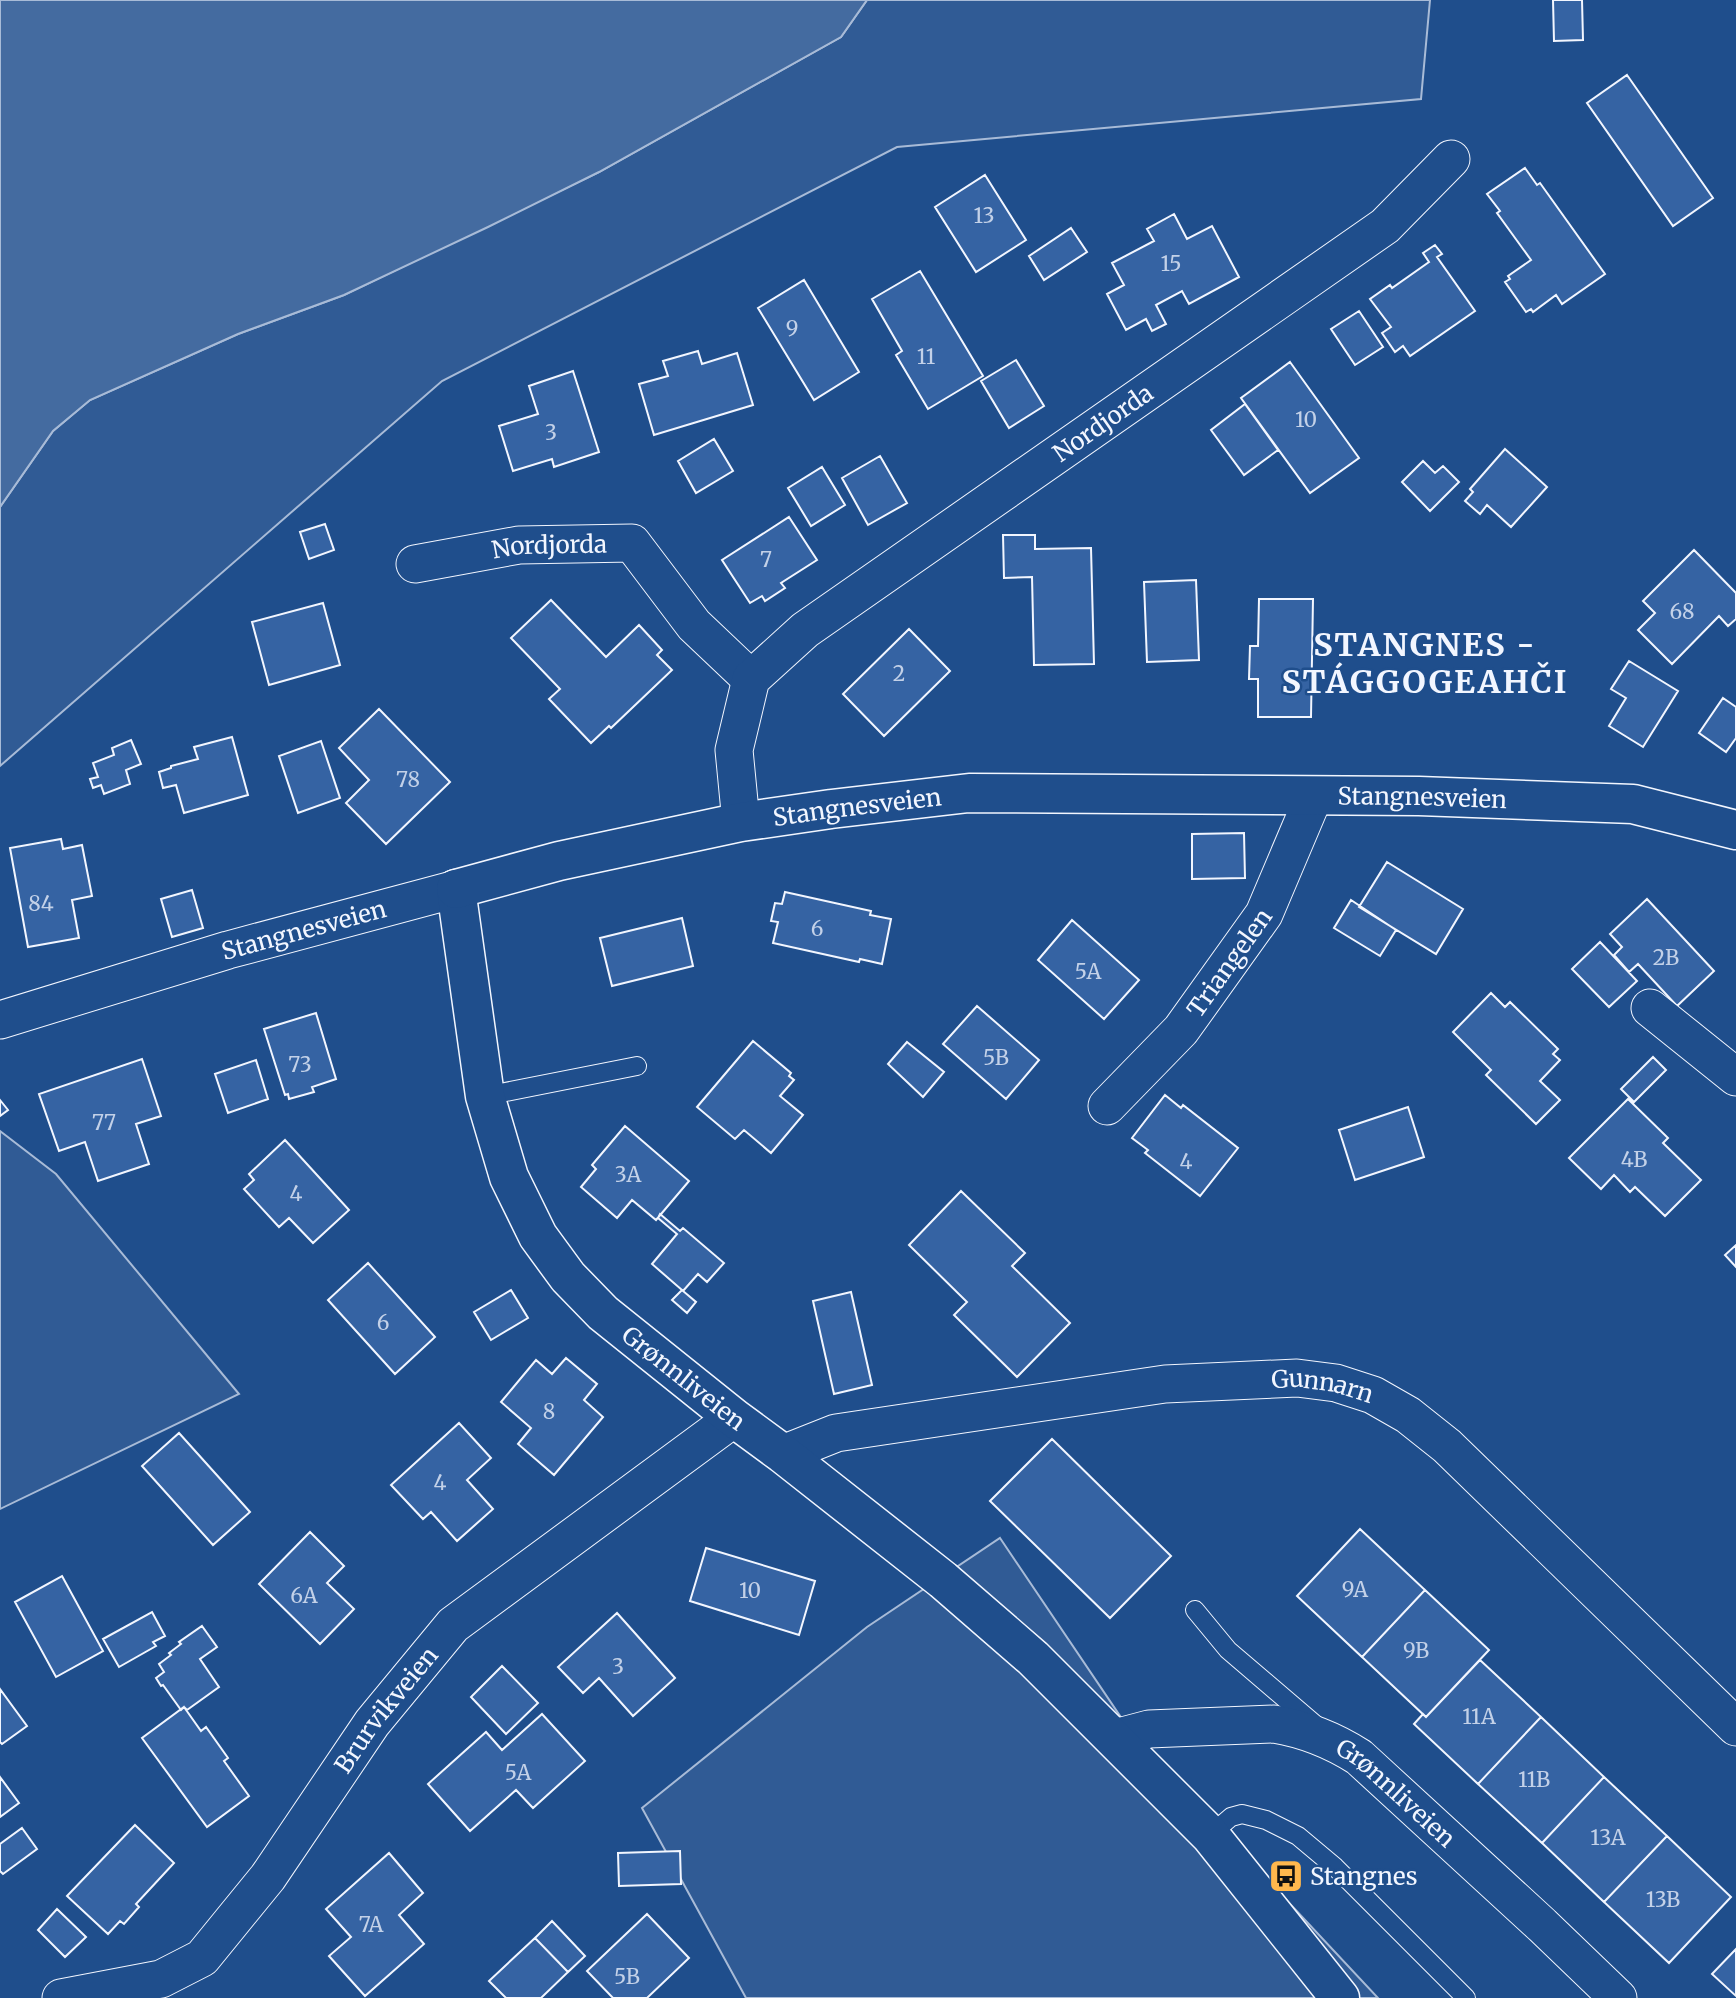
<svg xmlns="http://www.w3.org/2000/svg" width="1736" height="1998" font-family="Merriweather,serif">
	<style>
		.green { fill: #305b95; stroke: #a8bbd7; stroke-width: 2 }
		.water { fill: #446ba0; stroke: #a8bbd7; stroke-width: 2 }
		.building { fill: #3563a3; stroke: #f2f6ff; stroke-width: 2 }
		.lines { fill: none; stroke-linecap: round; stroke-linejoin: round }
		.service-casing { stroke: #f2f6ff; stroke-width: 20 }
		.minor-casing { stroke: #f2f6ff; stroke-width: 39 }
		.tertiary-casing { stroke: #f2f6ff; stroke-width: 41 }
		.secondary-casing { stroke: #f2f6ff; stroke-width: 41 }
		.service { stroke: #1f4e8c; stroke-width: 18 }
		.minor { stroke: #1f4e8c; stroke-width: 37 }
		.tertiary { stroke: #1f4e8c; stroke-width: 38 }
		.secondary { stroke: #1f4e8c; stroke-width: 38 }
		.labels { text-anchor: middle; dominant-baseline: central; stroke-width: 5; stroke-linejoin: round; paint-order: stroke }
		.number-label { font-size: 21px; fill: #c3d1e8 }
		.street-label { font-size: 24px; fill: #f2f6ff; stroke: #1f4e8c }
		.poi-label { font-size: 24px; fill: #f2f6ff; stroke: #1f4e8c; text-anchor: start }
		.district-label { font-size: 32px; font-weight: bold; letter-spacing: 2px; fill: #f2f6ff; stroke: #1f4e8c }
	</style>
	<rect width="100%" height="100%" fill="#1f4e8c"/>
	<path class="green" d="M867,0h563l-9,99 -524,48 -455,234 -442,385v-259l53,-76 37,-31 148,-66 106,-39 255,-123 242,-135z
		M0,1131l56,43 183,220 -239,115z
		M1000,1538l135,200 243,260h-632l-104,-190 225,-181z"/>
	<path class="water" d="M0,0h867l-26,37 -242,135 -111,55 -144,68 -106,39 -148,66 -37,31 -53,76z"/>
	<path class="building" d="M1553,0h29l1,40 -29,1z
		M1627,75l86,123 -40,28 -86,-123z
		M1525,168l12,17 3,-2 65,91 -43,30 -6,-9 -23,17 -2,-3 -5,3 -21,-30 5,-3 -2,-3 23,-16 -34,-47 3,-2 -13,-17z
		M985,175l41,65 -50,32 -41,-65z
		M1174,214l13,25 25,-13 27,51 -50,27 -7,-13 -26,14 10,19 -14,7 -6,-12 -20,11 -19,-36 17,-9 -12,-22 42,-22 -7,-12z
		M1071,228l16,24 -43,28 -15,-24z
		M1435,245l7,9 -5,3 38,54 -65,45 -7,-10 -8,6 -13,-19 9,-6 -21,-28 20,-14 2,3 37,-26 -6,-9z
		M920,271l63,105 -55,33 -32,-54 6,-4 -30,-52z
		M804,280l55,92 -45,28 -56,-92z
		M1359,311l24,36 -28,18 -24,-36z
		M698,351l4,13 35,-11 16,52 -99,30 -15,-51 29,-8 -5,-15z
		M1016,360l28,46 -35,22 -28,-47z
		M1290,362l69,96 -49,35 -69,-95z
		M573,371l26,81 -45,15 -2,-8 -39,12 -14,-45 39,-12 -9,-28z
		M1245,404l33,46 -34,25 -33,-45z
		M714,439l19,32 -37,22 -18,-32z
		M1505,449l42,38 -36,40 -24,-22 -7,9 -15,-13 8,-9 -3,-3z
		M880,456l27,47 -39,22 -26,-47z
		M1423,461l12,12 8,-7 16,16 -29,29 -28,-29z
		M822,467l23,38 -34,21 -23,-38z
		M789,517l28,43 -36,23 4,5 -20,13 -3,-5 -12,7 -28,-43z
		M325,524l9,26 -25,9 -9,-27z
		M1003,535h32v14l56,-1 3,116 -60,1 -2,-88 -28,1z
		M1694,550l42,43v26l-8,7 -9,-10 -47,48 -34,-34 17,-17 -12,-12z
		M1196,580l3,80 -52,2 -3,-80z
		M1259,599h54l-2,118h-53v-38h-9l1,-33h8z
		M551,600l55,57 33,-32 23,25 -5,5 15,15 -61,58 -2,-2 -18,17 -42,-44 11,-10 -49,-51z
		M323,603l17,62 -71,20 -17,-63z
		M909,629l41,42 -66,65 -41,-42z
		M1629,661l49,30 -35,56 -34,-21 17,-28 -15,-9z
		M1723,698l13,9v31l-10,14 -27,-19z
		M379,709l71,73 -64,62 -40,-41 23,-23 -30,-32z
		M232,737l16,58 -64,18 -8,-28 -13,3 -4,-16 12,-4v-2l27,-7 -4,-12z
		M131,740l10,24 -15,6 4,14 -26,10 -3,-9 -8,3 -3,-9 8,-2 -5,-14 21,-8 -2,-7z
		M321,741l19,57 -42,15 -19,-57z
		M1244,833l1,45 -53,1v-45z
		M61,839l2,10 19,-4 10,51 -20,4 7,38 -51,9 -18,-99z
		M1387,862l76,47 -27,45 -77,-47z
		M192,890l11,38 -31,9 -11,-38z
		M785,892l86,19 -1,4 21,4 -9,45 -22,-5 -1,3 -86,-19 5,-21 -7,-1 4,-18 7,1z
		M1647,899l67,72 -37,35 -39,-42 -9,8 -15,-17 8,-8 -12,-13z
		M1351,900l45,30 -16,26 -46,-28z
		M682,918l11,48 -81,20 -12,-48z
		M1072,920l67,60 -35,39 -66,-59z
		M1600,942l37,39 -28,26 -37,-38z
		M1491,993l14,14 5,-5 48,47 -5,5 7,6 -20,21 20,19 -24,24 -50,-49 5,-5 -38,-38z
		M977,1006l62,54 -33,39 -63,-55z
		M316,1013l20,66 -24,8 2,5 -25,7 -1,-5 -3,1 -21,-66z
		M753,1041l38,32 -2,3 5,4 -14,16 23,19 -32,38 -27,-23 -9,9 -38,-32z
		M907,1042l37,30 -21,25 -35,-33z
		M1653,1057l13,13 -32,32 -13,-13z
		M142,1059l19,57 -25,8 13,40 -51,17 -13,-39 -26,9 -20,-57z
		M256,1060l12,39 -40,14 -13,-39z
		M1165,1095l16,13 2,-3 55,43 -38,48 -55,-43 3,-3 -16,-12z
		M1628,1099l40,39 -5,5 38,37 -36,36 -30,-29 -5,5 -16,-17 -13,14 -32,-31z
		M0,1100l8,10 -8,6z
		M1408,1107l16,50 -69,23 -16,-50z
		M625,1126l64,55 -33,39 -24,-20 -15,18 -36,-31 15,-18 -4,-4z
		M285,1140l64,70 -36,33 -24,-25 -10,9 -35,-38 10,-9 -5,-6z
		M961,1191l64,62 -13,13 58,57 -53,54 -63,-62 13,-13 -58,-57z
		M660,1214l20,17 3,-3 41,35 -17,19 -9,-8 -15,17 13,11 -9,11 -15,-13 10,-10 -30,-26 25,-30 -19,-16z
		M1736,1245v22l-11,-12z
		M368,1263l67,74 -40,37 -67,-74z
		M511,1290l17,28 -37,22 -17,-28z
		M851,1292l21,93 -38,9 -21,-93z
		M566,1358l31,26 -13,16 19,17 -49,58 -36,-31 13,-16 -30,-26 35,-42 16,14z
		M459,1423l32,35 -24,22 26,29 -36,32 -26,-29 -8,7 -32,-34z
		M179,1433l71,79 -37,33 -71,-79z
		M1052,1439l119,117 -61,62 -120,-117z
		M1360,1529l65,61 -63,67 -65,-61z
		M310,1532l34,34 -17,17 27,26 -34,35 -61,-60z
		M706,1548l109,33 -16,54 -109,-34z
		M62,1576l41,75 -47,26 -41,-75z
		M1425,1590l64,60 -63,67 -64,-60z
		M152,1612l13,24 -12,6 3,4 -37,21 -16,-28z
		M617,1613l58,65 -42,38 -34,-38 -16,15 -25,-26z
		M202,1626l15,21 -17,12 19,28 -32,23 -3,-3 -3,3 -18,-25 -2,1 -5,-8 8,-6 -5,-8 12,-9 -2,-2 12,-9 -2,-2z
		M1480,1660l61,57 -63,67 -64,-60 9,-10 3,3z
		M502,1666l36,37 -32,31 -35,-37z
		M0,1689l27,37 -25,18 -2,-2z
		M184,1707l17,24 5,-4 22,31 -4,3 25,35 -42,31 -65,-89z
		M542,1714l43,47 -52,47 -17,-18 -46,41 -42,-47 58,-52 16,18z
		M1541,1717l63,60 -62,66 -64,-59z
		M0,1777l19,26 -19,14z
		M1604,1777l63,59 -63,66 -62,-59z
		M135,1825l39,38 -38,41 3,3 -15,17 -4,-3 -12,13 -41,-38z
		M22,1828l15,21 -34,25 -3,-3v-27z
		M1667,1836l64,61 -62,66 -65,-61z
		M680,1851l1,33 -62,2 -1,-33z
		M389,1853l34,40 -24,22 25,29 -59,52 -36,-40 22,-19 -25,-28z
		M57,1909l29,28 -21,20 -27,-27z
		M647,1914l42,44 -42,40h-34l-26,-27z
		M552,1921l33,35 -17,16 -33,-34z
		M535,1938l33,34 -27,26h-35l-17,-17z
		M1736,1949v47l-24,-22z"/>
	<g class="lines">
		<g class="service-casing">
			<path id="service" d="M485,1096l152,-30
				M1195,1610l33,40 89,76
				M1210,1835l21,-18 11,-3 24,6 32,16 37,31 131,131"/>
		</g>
		<g class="minor-casing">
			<g id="minor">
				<path id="s1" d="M415,564l104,-19 113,-2 62,82 57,54"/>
				<path id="s2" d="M741,822l-7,-72 17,-71 54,-49 580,-404 66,-67"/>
				<path d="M1650,1008l86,69"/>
				<path id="s3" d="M0,1020l228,-70 228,-61"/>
				<path id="s4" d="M1107,1106l74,-76 83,-116 50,-118"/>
				<path id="s5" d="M783,1454l53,-21 181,-27 148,-22 132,-6 39,5 37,12 35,20 39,31 289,281"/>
				<path id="s6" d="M1115,1738l34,-9 125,-5c30,5 60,17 85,33l183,168 76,73"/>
				<path id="s7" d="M61,1998l100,-19 41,-21 66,-81 104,-154 81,-98 281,-207"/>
			</g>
		</g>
		<g class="tertiary-casing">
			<g id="tertiary">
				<path id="s8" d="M456,889l29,207 24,81 29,59 30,41 35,36 131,105 49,36 160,126 90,78 177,177 130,163"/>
			</g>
		</g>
		<g class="secondary-casing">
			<g id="secondary">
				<path id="s9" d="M456,889l103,-28 182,-39 90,-13 138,-16 450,3 214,8 103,26"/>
			</g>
		</g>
		<use href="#service" class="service"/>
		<use href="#minor" class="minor"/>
		<use href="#tertiary" class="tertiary"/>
		<use href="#secondary" class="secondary"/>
	</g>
	<defs>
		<g id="bus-square" transform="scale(1.75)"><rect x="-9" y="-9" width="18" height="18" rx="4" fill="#ffb74d" stroke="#1f4e8c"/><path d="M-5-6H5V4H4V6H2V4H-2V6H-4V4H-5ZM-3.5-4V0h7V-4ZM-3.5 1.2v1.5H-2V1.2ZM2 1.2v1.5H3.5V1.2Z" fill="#111"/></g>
	</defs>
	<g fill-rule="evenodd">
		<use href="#bus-square" x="1286" y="1876"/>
	</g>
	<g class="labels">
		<g class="number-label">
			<text x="984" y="215">13</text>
			<text x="1171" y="263">15</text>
			<text x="792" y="328">9</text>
			<text x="926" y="356">11</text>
			<text x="1306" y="419">10</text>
			<text x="551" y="432">3</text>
			<text x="766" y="559">7</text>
			<text x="1682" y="611">68</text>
			<text x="899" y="673">2</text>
			<text x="408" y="779">78</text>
			<text x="41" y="903">84</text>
			<text x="817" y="928">6</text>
			<text x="1666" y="957">2B</text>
			<text x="1088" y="971">5A</text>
			<text x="996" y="1057">5B</text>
			<text x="300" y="1064">73</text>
			<text x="104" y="1122">77</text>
			<text x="1634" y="1159">4B</text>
			<text x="1186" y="1161">4</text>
			<text x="628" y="1174">3A</text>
			<text x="296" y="1193">4</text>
			<text x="383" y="1322">6</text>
			<text x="549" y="1411">8</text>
			<text x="440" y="1482">4</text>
			<text x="1355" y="1589">9A</text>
			<text x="750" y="1590">10</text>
			<text x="304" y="1595">6A</text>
			<text x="1416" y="1650">9B</text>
			<text x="618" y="1666">3</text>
			<text x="1479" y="1716">11A</text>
			<text x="518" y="1772">5A</text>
			<text x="1534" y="1779">11B</text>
			<text x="1608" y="1837">13A</text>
			<text x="1663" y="1899">13B</text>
			<text x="371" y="1924">7A</text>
			<text x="627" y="1976">5B</text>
		</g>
		<g class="street-label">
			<text stroke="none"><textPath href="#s2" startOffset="581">Nordjorda</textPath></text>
			<text stroke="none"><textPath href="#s1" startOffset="136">Nordjorda</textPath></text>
			<text stroke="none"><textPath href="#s9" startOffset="976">Stangnesveien</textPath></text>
			<text stroke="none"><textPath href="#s9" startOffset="410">Stangnesveien</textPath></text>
			<text stroke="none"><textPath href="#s3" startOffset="317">Stangnesveien</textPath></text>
			<text stroke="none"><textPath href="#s4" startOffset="189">Triangelen</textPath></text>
			<text stroke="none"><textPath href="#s8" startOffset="564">Grønnliveien</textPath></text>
			<text stroke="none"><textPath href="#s5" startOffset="548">Gunnarn</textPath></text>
			<text stroke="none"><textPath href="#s7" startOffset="457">Brurvikveien</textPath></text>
			<text stroke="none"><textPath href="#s6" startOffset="303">Grønnliveien</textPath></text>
		</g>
		<g class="poi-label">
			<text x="1310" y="1876">Stangnes</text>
		</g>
		<g class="district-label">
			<text x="1425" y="645">STANGNES -<tspan x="1425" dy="37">STÁGGOGEAHČI</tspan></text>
		</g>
	</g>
</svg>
